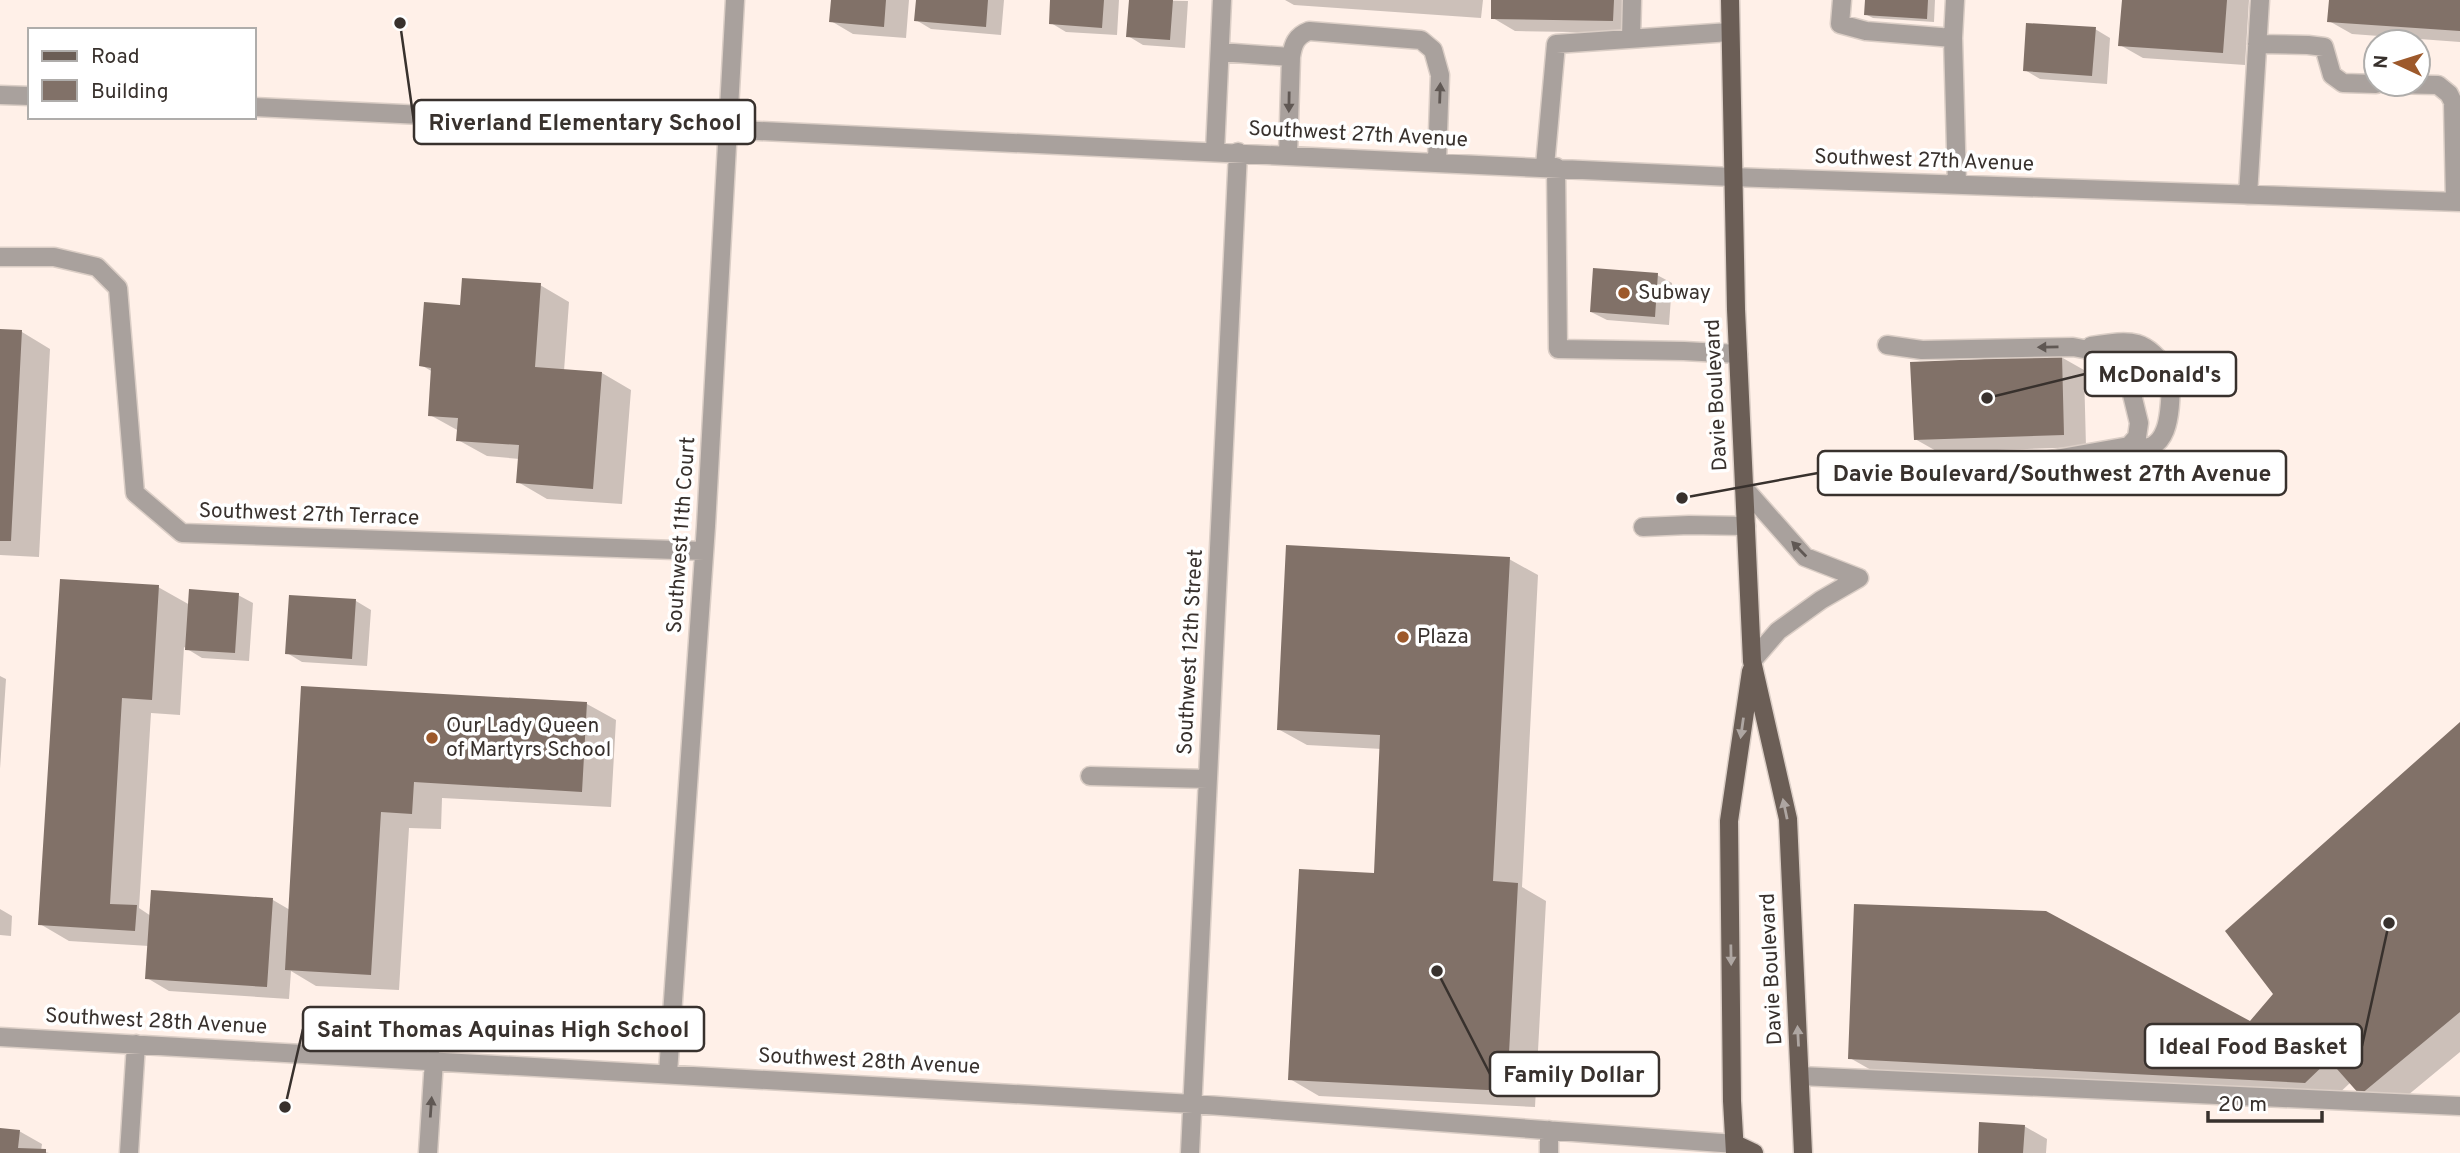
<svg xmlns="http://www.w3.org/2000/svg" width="2460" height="1153" font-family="Overpass,sans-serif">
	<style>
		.shadow { fill: #0003 }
		.building { fill: #817168 }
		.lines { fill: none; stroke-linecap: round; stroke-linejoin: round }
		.minor-casing { stroke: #dbcec6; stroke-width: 21 }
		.major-casing { stroke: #dbcec6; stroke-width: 21 }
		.minor { stroke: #a9a19d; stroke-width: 18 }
		.major { stroke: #6b5e56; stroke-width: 18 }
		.oneway { fill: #605854 }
		.oneway2 { fill: #aea6a2 }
		.poi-dot { fill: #9d592b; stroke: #fff; stroke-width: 2.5 }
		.labels { text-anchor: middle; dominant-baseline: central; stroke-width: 7; stroke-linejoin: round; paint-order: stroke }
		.street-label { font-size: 21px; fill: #38312d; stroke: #fff }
		.poi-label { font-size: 21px; fill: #38312d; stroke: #fff; text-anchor: start }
		.leader { fill: none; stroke: #38312d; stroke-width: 2.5 }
		.callout-dot { fill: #38312d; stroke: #fff; stroke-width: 2.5 }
		.callout { fill: #fff; stroke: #38312d; stroke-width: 2.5 }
		.callout-label { font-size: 23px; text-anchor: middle; font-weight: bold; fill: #38312d }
	</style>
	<rect width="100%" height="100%" fill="#fff0e8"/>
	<path class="shadow" d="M833,0h76l-3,38 -53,-4 -22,-13z
		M918,0h86l-3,35 -70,-6 -15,-9z
		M1052,0h67l-2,35 -51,-3 -15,-9z
		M1131,0l57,1 -3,47 -42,-3 -15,-9z
		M1285,0h198l-2,18 -187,-13z
		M1493,0h143l-1,33 -120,-2 -22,-13z
		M1866,0h69l-1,22 -61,-4 -8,-4z
		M2123,0h126l-4,65 -102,-7 -23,-13z
		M2331,0h129v42l-108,-8 -23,-13z
		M2095,29l15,9 -3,46 -67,-5 -15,-9z
		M1657,275l15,8 -3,42 -62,-5 -16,-8z
		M540,285l29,17 -5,69 38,2 29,17 -9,114 -75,-5 -29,-17 2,-23 -33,-3 -29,-16 1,-9 -29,-16 3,-43 -12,-7 41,-58z
		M0,331l22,1 28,17 -11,208 -39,-2z
		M2061,357l23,13 2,77 -148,5 -23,-13z
		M1509,559l29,16 -16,312 24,14 -11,206 -216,-11 -29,-17 86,-204 6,-126 -75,-4 -29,-16z
		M158,587l32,18 48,-10 15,8 -4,58 -47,-3 -18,-11 -4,68 -29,-2 -12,195 12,8 122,-16 17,10 13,-222 284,16 29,16 -5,87 -169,-9 -1,31 -32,-1 -10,162 -83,-4 -25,-15 -2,28 -120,-8 -22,-13 2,-32 -80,-5 -29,-17z
		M291,597l65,4 15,9 -4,56 -65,-4 -15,-9z
		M0,676l6,3 -6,90z
		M2460,724v328l-70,58 -29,-17 -10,-11 -17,16 -456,-24 -28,-16 400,-35 26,-29z
		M0,909l12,7 -1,20 -11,-1z
		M2024,1126l23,13 -1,14h-66z
		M0,1130l19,1 23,13 -1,7 8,2h-49z"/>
	<path class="building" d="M831,0h55l-2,27 -55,-5z
		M916,0h72l-2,27 -72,-6z
		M1050,0h54l-2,28 -53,-4z
		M1129,0h44l-3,40 -44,-3z
		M1491,0h123l-1,21 -122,-2z
		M1865,0h63l-1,19 -63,-4z
		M2122,0h105l-4,53 -105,-7z
		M2329,0h131v31l-133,-9z
		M2026,23l70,4 -4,49 -69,-5z
		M1593,268l65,5 -3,44 -65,-5z
		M462,278l79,5 -6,84 67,5 -9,117 -77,-6 3,-38 -63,-4 2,-23 -30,-2 3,-48 -12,-2 5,-64 36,3z
		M0,329l22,1 -11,211h-11z
		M2062,356l2,79 -150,5 -4,-78z
		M1286,545l224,12 -17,324 25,2 -11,208 -219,-11 11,-211 75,4 6,-138 -103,-5z
		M60,579l99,6 -7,115 -30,-2 -12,206 27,1 -2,26 -97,-6z
		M189,589l50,4 -4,60 -50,-3z
		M289,595l67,4 -4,60 -67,-5z
		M301,686l286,16 -5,90 -168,-10 -2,32 -31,-2 -10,163 -86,-5z
		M2460,722v290l-100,83 -31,-35 -24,23 -457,-24 6,-155 192,7 204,110 23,-27 -48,-63z
		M151,890l122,8 -6,89 -122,-8z
		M1979,1122l46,3 -2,28h-45z
		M0,1128l20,2 -2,18 28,1v4h-46z"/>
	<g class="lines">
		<g class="minor-casing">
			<path id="minor" d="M1842,0l-2,24 26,7 87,7 4,147
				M1953,38l2,-38
				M1631,39l1,-39
				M2257,44l51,1 16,2 8,28 11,8 33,1
				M1220,52l71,5
				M2386,84l52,1 11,9 4,8 2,100
				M0,95l30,1
				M254,107l1478,70 728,25
				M1215,151l7,-151
				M1288,155l3,-98c2,-13 5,-21 18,-26l112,9 12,10 7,25 -3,86
				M1545,166l11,-122 174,-12
				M1556,167l2,182 126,2 54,3
				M2248,195l12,-195
				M0,257h54l43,10 21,21 17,205 47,40 522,18
				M1887,345l35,5 151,-3 37,7 17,20 12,49 -2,14 -8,9 -85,15 -83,21
				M2091,346c43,-7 53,-8 80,28 -1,28 3,86 -42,72
				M1744,488l61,69 54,21
				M1643,527l46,-2 57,1
				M1752,661l26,-30 43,-31 38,-22
				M1090,776l118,3
				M0,1037l1193,67 542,40
				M668,1073l38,-547 29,-526
				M1800,1076l660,30
				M129,1153l7,-109
				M428,1153l6,-93
				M1190,1153l48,-1001
				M1549,1153v-23"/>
		</g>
		<g class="major-casing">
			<path id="major" d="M1730,0l6,309 16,352 36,158 15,334
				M1735,1144l19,9
				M1735,1153l-3,-52 -3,-280 22,-150"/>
		</g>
		<use href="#minor" class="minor"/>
		<use href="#major" class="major"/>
	</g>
	<defs><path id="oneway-solid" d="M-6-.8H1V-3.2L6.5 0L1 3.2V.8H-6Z" transform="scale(1.75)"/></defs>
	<g class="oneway">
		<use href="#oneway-solid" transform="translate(1440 93) rotate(-88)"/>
		<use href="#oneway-solid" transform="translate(1289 102) rotate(91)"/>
		<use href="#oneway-solid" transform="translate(2048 347) rotate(179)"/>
		<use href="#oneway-solid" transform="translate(1799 549) rotate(-134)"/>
		<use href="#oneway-solid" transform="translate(431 1107) rotate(-86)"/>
	</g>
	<g class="oneway2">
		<use href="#oneway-solid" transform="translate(1742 728) rotate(98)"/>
		<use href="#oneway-solid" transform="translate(1785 809) rotate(-102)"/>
		<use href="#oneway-solid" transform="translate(1731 955) rotate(89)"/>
		<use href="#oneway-solid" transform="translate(1798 1036) rotate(-93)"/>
	</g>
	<g class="poi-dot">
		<circle cx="1624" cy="293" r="7"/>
		<circle cx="1403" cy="637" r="7"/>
		<circle cx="432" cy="738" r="7"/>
	</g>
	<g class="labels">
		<g class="street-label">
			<text transform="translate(1358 135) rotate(3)">Southwest 27th Avenue</text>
			<text transform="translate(1924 161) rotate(2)">Southwest 27th Avenue</text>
			<text transform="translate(1717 395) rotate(-93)">Davie Boulevard</text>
			<text transform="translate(309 515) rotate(2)">Southwest 27th Terrace</text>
			<text transform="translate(682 535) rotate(-86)">Southwest 11th Court</text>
			<text transform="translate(1191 652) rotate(-87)">Southwest 12th Street</text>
			<text transform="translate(1772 969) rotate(-93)">Davie Boulevard</text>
			<text transform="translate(156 1022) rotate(3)">Southwest 28th Avenue</text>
			<text transform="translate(869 1062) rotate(3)">Southwest 28th Avenue</text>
		</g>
		<g class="poi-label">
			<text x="1638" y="293">Subway</text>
			<text x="1417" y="637">Plaza</text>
			<text x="446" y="726">Our Lady Queen<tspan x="446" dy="24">of Martyrs School</tspan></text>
		</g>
	</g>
	<path class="leader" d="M400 23L414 122M1987 398L2085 374M1682 498L1818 473M285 1107L303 1029M2389 923L2362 1046M1437 971L1490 1074"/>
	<g class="callout-dot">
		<circle cx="400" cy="23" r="7"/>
		<circle cx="1987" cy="398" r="7"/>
		<circle cx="1682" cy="498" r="7"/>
		<circle cx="285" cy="1107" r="7"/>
		<circle cx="2389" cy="923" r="7"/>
		<circle cx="1437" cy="971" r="7"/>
	</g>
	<g class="callout">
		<rect x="414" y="100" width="341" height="44" rx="7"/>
		<rect x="2085" y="352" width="151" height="44" rx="7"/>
		<rect x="1818" y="451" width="468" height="44" rx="7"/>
		<rect x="303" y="1007" width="401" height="44" rx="7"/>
		<rect x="2145" y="1024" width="217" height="44" rx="7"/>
		<rect x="1490" y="1052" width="169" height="44" rx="7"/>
	</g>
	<g class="callout-label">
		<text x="585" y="130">Riverland Elementary School</text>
		<text x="2160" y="382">McDonald's</text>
		<text x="2052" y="481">Davie Boulevard/Southwest 27th Avenue</text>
		<text x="503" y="1037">Saint Thomas Aquinas High School</text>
		<text x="2253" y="1054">Ideal Food Basket</text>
		<text x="1574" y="1082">Family Dollar</text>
	</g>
	<rect x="28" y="28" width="228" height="91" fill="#ffffff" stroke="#afadab" stroke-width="2"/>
	<rect x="42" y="51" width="35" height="10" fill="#6b5e56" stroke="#afadab" stroke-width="2"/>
	<text x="91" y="63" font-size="21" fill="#38312d">Road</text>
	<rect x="42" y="80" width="35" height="21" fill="#817168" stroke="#afadab" stroke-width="2"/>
	<text x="91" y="98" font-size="21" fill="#38312d">Building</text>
	<g transform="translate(2397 63) rotate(274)"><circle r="33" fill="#ffffff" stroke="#afadab" stroke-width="2"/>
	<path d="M0-5L12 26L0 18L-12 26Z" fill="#9d592b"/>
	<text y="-10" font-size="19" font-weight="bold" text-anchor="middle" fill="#38312d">N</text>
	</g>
	<path d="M2208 1111v10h114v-10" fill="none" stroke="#38312d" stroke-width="3.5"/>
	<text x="2218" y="1111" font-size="21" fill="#38312d" stroke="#ffffff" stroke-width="5" paint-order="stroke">20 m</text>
</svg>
